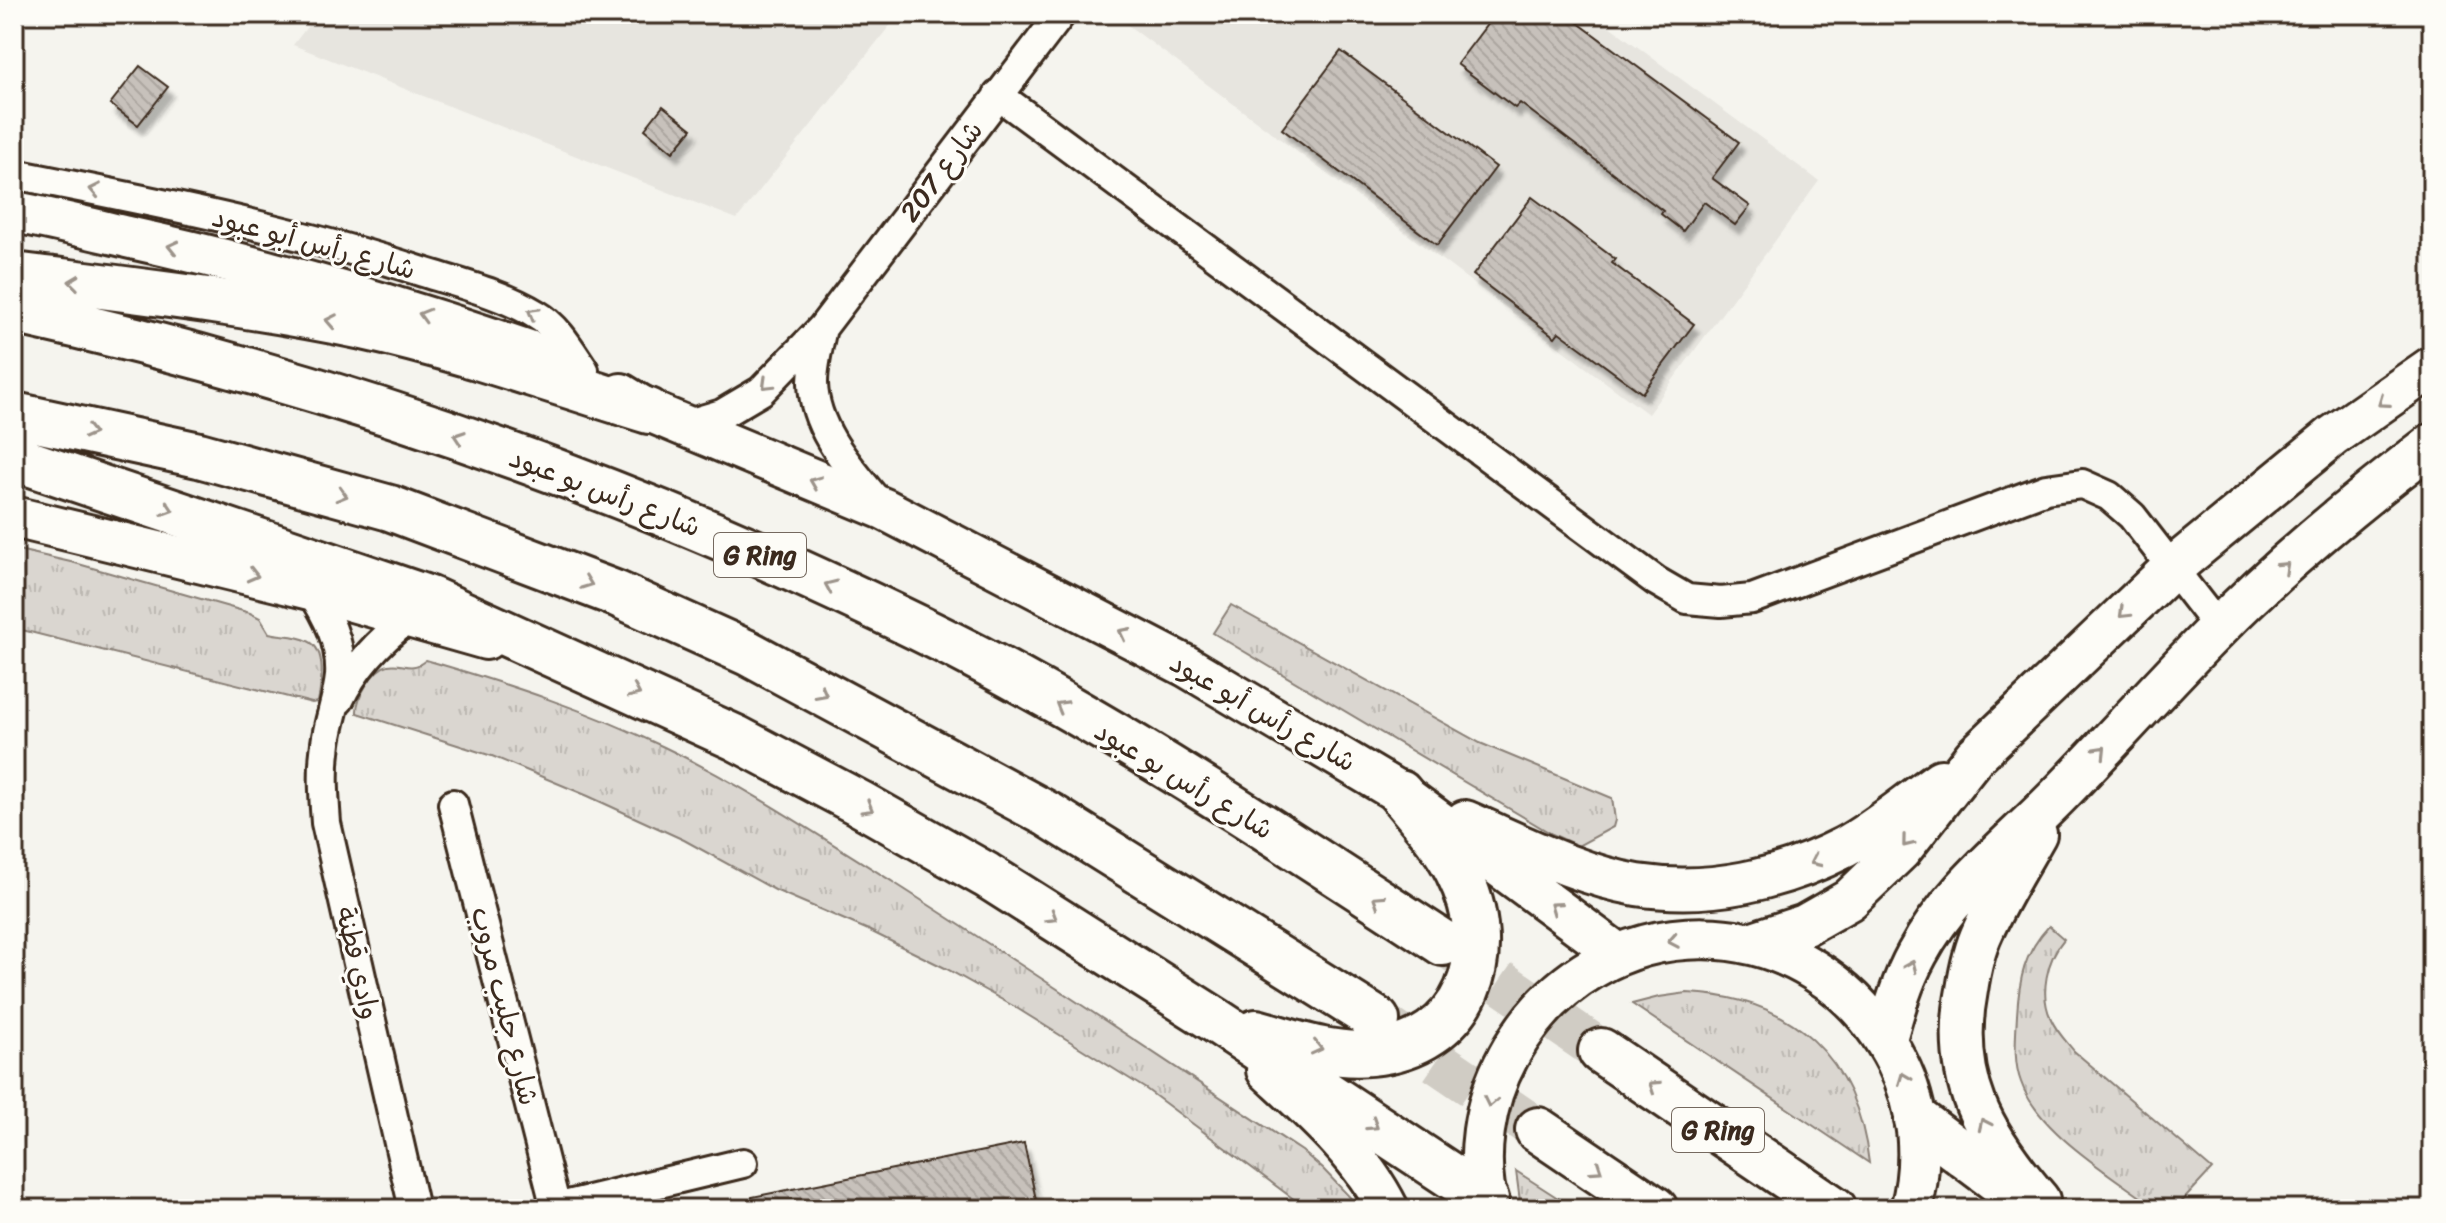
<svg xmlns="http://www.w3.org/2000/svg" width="2446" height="1223" font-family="Sriracha,'Playpen Sans Arabic',sans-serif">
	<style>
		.built { fill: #e7e5df }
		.grass { fill: url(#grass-tufts); stroke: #8a8077; stroke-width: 2 }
		.building { fill: url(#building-back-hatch); stroke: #3b2a1e; stroke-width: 2; filter: url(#shadow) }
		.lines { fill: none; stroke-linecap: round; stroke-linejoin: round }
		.highway-tunnel { stroke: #d0ccc4; stroke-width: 44; stroke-dasharray: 44 22; stroke-linecap: butt }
		.street-casing { stroke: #3b2a1e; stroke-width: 34 }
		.secondary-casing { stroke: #3b2a1e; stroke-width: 46 }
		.highway-casing { stroke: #3b2a1e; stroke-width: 50 }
		.street { stroke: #fdfcf7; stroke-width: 28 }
		.secondary { stroke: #fdfcf7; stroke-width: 40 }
		.highway { stroke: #fdfcf7; stroke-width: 44 }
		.oneway { stroke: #9c938a }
		.labels { text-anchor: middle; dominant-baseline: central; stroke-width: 6; stroke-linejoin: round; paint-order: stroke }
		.shield { fill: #fdfcf7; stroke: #75695f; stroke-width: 2 }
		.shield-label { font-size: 26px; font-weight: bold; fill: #3b2a1e }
		.street-label { font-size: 28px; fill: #3b2a1e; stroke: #fdfcf7 }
	</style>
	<defs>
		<pattern id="grass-tufts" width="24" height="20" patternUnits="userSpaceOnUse" patternTransform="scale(2)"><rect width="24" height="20" fill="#dad6d0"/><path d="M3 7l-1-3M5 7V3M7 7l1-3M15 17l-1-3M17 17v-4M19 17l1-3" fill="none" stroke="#bcb8b2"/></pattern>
		<pattern id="building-back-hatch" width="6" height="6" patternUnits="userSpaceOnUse" patternTransform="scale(2)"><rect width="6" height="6" fill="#c7c1bb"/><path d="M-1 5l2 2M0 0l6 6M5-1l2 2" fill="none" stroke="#aca6a0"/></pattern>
		<filter id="shadow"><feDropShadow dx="5" dy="9" stdDeviation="2" flood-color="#0004"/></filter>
	</defs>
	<rect width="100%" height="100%" fill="#f5f4ee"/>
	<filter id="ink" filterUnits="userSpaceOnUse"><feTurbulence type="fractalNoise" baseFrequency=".0125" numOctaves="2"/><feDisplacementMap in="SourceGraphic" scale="16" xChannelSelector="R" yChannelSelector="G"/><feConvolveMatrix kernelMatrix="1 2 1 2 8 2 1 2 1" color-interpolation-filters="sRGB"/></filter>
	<g filter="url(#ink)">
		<path class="built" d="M317,14h582l-162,205 -444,-174z
			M1113,14h480l226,167 -171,233z"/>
		<path class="grass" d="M14,549l61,14 175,50 10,5 9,15c12,3 28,2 39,8 20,9 13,45 10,61l-6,1 -298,-75z
			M1231,605l249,138 132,55 3,22 -2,7 -35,19 -26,-12 -339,-201z
			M426,660c82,24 161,50 238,87 79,38 154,88 229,135 138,88 272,179 409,269l21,18 38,40h-54l-161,-120 -131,-82 -70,-39 -79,-39 -91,-39 -91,-50 -96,-44 -96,-40 -135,-43c-1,-14 15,-44 31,-48 16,-3 22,8 38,-5z
			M2049,926l15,13c-17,20 -25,55 -13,80 5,12 15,22 23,32l138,118 -37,40h-18c-42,-32 -119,-76 -136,-127 -8,-21 -5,-45 -4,-67 2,-36 7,-62 32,-89z
			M1687,993c106,4 170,65 182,170l-237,-159 27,-7z
			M1516,1171l59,38h-54z"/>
		<path class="building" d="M1495,14h71l173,128 -27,36 38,28 -15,19 -31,-23 -21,29 -22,-17 2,-3 -143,-108 -5,5 -58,-44z
			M1341,51l155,116 -59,78 -155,-116z
			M140,66l28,21 -30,38 -28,-21z
			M663,106l29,23 -19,23 -28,-23z
			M1532,197l83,62 -3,4 82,61 -52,69 -83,-61 -4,5 -82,-62z
			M1024,1143l14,66h-285l-1,-12z"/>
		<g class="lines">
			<path class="highway-tunnel" d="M1445,944l156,107
				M1382,1024l156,106"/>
			<g class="street-casing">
				<path id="street" d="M998,95l658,486 31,18 34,3 31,-3 294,-110 36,-5 27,12 23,20 86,111
					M14,174c137,27 276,54 409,98 38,12 80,22 114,43 21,12 34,36 47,55
					M822,328c-4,18 -9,37 -9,55 1,48 40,88 68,123
					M685,425l37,-11 39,-23 61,-63 239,-314
					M310,589c17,26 32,54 30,87 -2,22 -11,44 -14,67 -4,27 -2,53 0,80l88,386
					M339,700c16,-34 40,-59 70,-82
					M453,804l103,404
					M551,1209l192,-46"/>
			</g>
			<g class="secondary-casing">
				<path id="secondary" d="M14,212c38,7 75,16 113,25 151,33 296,76 442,128
					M621,394l28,17 235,98 302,157 214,127 218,161
					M14,517l296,72 176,50
					M1465,821c54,23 113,54 172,64 72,11 144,-5 208,-38 33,-18 64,-45 96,-67
					M2036,834c-18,32 -38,64 -53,97 -9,19 -13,39 -16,59 -17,89 16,145 72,210
					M1750,943l55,-18 44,-25 52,-50 73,-93 197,-188 162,-133 99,-69
					M1886,1039c8,-29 16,-58 31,-85 33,-63 92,-108 141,-158 53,-54 104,-112 158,-166 67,-68 141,-129 216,-186
					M1267,1070c44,41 94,84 121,139
					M1489,1209c-15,-49 -5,-108 19,-152 86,-160 307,-158 389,5 23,45 27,99 14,147"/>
			</g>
			<g class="highway-casing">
				<path id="highway" d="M14,275c117,15 234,28 349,52 97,21 191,55 286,84
					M14,311c265,59 524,144 772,255 64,29 129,59 192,92 161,85 313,186 465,285
					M14,415l185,40 191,53 227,86 131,59 301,162 328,205
					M14,458l416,141 306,139 123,65 127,72 229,145 271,179
					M1256,1032c37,10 75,25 114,21 98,-8 130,-99 88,-181 -14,-29 -38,-54 -58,-79
					M1601,1051l233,158
					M1917,1120l119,89
					M1538,1130l117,79"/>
			</g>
			<use href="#street" class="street"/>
			<use href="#secondary" class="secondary"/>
			<use href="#highway" class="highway"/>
		</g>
		<defs><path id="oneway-chevron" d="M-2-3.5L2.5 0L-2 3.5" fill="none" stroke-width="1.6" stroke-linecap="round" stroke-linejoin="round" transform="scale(2)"/></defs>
		<g class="oneway">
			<use href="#oneway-chevron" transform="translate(95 190) rotate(-169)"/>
			<use href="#oneway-chevron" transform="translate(173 247) rotate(-167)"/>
			<use href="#oneway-chevron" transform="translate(74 282) rotate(-173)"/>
			<use href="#oneway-chevron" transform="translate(533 313) rotate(-150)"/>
			<use href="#oneway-chevron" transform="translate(424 315) rotate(-164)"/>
			<use href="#oneway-chevron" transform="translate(331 321) rotate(-169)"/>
			<use href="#oneway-chevron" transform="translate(767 384) rotate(136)"/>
			<use href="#oneway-chevron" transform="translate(2383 402) rotate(145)"/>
			<use href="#oneway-chevron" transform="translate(90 432) rotate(14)"/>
			<use href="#oneway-chevron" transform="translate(459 437) rotate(-161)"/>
			<use href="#oneway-chevron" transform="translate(815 482) rotate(-158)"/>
			<use href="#oneway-chevron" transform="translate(342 495) rotate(16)"/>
			<use href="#oneway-chevron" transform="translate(168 509) rotate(18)"/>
			<use href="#oneway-chevron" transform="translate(2284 567) rotate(-43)"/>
			<use href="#oneway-chevron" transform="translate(253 575) rotate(14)"/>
			<use href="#oneway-chevron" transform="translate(587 583) rotate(21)"/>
			<use href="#oneway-chevron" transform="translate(830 586) rotate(-156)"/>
			<use href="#oneway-chevron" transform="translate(2124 613) rotate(136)"/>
			<use href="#oneway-chevron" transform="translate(1124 633) rotate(-153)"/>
			<use href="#oneway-chevron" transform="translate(635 692) rotate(24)"/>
			<use href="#oneway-chevron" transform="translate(822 693) rotate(28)"/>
			<use href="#oneway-chevron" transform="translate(1061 706) rotate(-150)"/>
			<use href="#oneway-chevron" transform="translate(2101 751) rotate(-46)"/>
			<use href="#oneway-chevron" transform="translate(868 808) rotate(30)"/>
			<use href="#oneway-chevron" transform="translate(1907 842) rotate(129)"/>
			<use href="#oneway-chevron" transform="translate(1815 861) rotate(155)"/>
			<use href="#oneway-chevron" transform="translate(1378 900) rotate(-147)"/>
			<use href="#oneway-chevron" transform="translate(1555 907) rotate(-144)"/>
			<use href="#oneway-chevron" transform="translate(1052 917) rotate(32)"/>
			<use href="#oneway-chevron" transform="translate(1673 941) rotate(170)"/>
			<use href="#oneway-chevron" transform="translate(1911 966) rotate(-66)"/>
			<use href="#oneway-chevron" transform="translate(1317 1048) rotate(13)"/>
			<use href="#oneway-chevron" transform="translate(1904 1078) rotate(-111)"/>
			<use href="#oneway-chevron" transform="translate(1654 1086) rotate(-146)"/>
			<use href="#oneway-chevron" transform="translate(1490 1102) rotate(102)"/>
			<use href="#oneway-chevron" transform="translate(1984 1124) rotate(-115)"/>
			<use href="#oneway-chevron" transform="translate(1373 1125) rotate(33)"/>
			<use href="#oneway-chevron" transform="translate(1597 1169) rotate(34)"/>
		</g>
	</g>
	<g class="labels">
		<g class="shield">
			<rect x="714" y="533" width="92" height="44" rx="6"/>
			<rect x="1672" y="1108" width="92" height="44" rx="6"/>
		</g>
		<g class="shield-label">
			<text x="760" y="555">G Ring</text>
			<text x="1718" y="1130">G Ring</text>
		</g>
		<g class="street-label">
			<text transform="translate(941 171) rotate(-53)">شارع 207</text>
			<text transform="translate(314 243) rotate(15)">شارع رأس أبو عبود</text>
			<text transform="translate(605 492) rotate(21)">شارع رأس بو عبود</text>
			<text transform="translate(1263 712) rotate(30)">شارع رأس أبو عبود</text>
			<text transform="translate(1184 780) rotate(31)">شارع رأس بو عبود</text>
			<text transform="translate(358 963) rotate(77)">وادي قطنة</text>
			<text transform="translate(505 1006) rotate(76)">شارع جليب مروب</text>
		</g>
	</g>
	<rect width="2446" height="1223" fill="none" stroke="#fdfcf7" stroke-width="48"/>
	<rect x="24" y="24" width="2398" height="1175" fill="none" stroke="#3b2a1e" stroke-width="3" filter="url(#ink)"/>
</svg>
